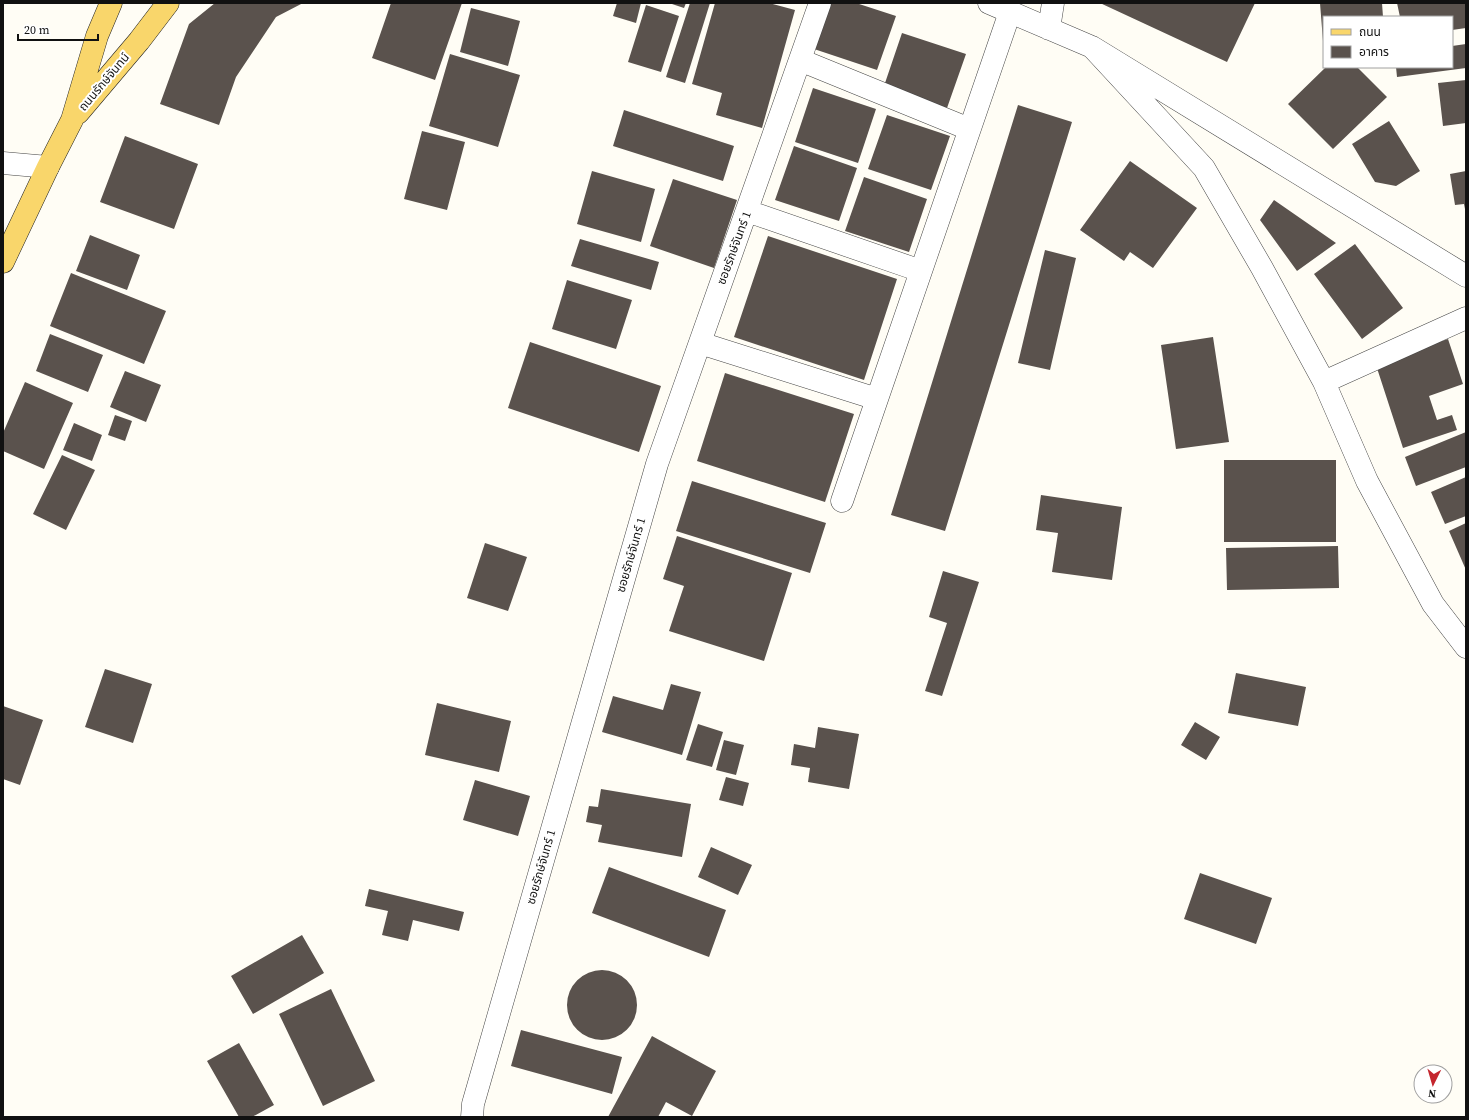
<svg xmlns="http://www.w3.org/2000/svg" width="1469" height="1120" font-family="'Source Serif 4','Noto Sans Thai',serif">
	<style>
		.building { fill: #5a524d }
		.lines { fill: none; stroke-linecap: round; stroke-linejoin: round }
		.minor-casing { stroke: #444; stroke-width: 23 }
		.major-casing { stroke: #222; stroke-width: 23 }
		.minor { stroke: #fff; stroke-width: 22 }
		.major { stroke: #f9d66b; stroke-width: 22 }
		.labels { text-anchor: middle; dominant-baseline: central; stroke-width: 4; stroke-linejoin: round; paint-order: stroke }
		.street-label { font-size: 12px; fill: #111; stroke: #fff }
	</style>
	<rect width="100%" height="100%" fill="#fffdf5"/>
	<path class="building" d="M215,3h88l-27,14 -40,60 -17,48 -59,-21 29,-80z
		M391,3h71l-27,77 -63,-22z
		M617,3h24l-5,20 -23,-7z
		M669,3h17l-2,5z
		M690,3h20l-25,80 -19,-6z
		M715,3h54l26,7 -33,118 -46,-13 6,-22 -30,-9z
		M830,3h26l40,13 -19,54 -63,-21z
		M1100,3h155l-28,59z
		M1320,3h62l1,14h-59v24h-1z
		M1397,3h69v25l-14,2v-13h-52z
		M646,5l33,11 -18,56 -33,-10z
		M471,8l49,13 -12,45 -48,-14z
		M902,33l64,21 -19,54 -63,-22z
		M1466,44v24l-69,9 -1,-10h56v-21z
		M450,54l70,21 -22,72 -69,-21z
		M1326,67h31l30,30 -54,52 -45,-45z
		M1466,80v43l-23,3 -5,-43z
		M813,88l63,21 -18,54 -63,-21z
		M1018,105l54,17 -127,409 -54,-16z
		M624,110l110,36 -11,35 -110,-35z
		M887,115l63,21 -19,54 -63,-21z
		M1389,121l31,50 -24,15 -21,-4 -23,-38z
		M422,131l43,11 -18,68 -43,-11z
		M125,136l73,28 -24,65 -74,-27z
		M794,146l63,22 -18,53 -64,-21z
		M1130,161l67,47 -44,60 -23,-16 -6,9 -44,-31z
		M592,171l63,18 -14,53 -64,-18z
		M1466,171v38h-1l-1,-5 -9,1 -5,-31z
		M864,177l63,22 -18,53 -64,-21z
		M673,179l64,21 -23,68 -64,-22z
		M1274,200l62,43 -39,28 -37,-51z
		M90,235l50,20 -13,35 -51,-19z
		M768,236l129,43 -33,101 -130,-43z
		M580,239l79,23 -8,28 -80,-24z
		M1355,244l48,64 -41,31 -48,-65z
		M1045,250l31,8 -26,112 -32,-7z
		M71,273l95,38 -22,53 -94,-38z
		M567,280l65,20 -16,49 -64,-20z
		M50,334l53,21 -15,37 -52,-21z
		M1213,337l16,105 -53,7 -15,-104z
		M1448,339l15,45 -34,12 8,24 15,-5 5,15 -54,18 -28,-86z
		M530,342l131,44 -22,66 -131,-44z
		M125,371l36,14 -15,37 -36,-15z
		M725,373l129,41 -29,88 -128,-41z
		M25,382l48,21 -29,66 -41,-18v-18z
		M115,415l17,6 -7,20 -17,-6z
		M74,423l28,12 -10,26 -29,-11z
		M1466,432v35l-50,19 -11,-29z
		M62,455l33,15 -29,60 -33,-16z
		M1224,460h112v82h-112z
		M1466,477v39l-21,8 -14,-32z
		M692,481l134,42 -16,50 -134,-42z
		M1041,495l81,12 -10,73 -60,-8 6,-39 -22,-3z
		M1466,523v47l-17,-39z
		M677,536l115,37 -28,88 -95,-30 15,-45 -21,-7z
		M485,543l42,14 -19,54 -41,-13z
		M1338,546l1,42 -112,2 -1,-42z
		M943,571l36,11 -37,114 -17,-5 22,-68 -18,-6z
		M105,669l47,15 -19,59 -48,-16z
		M1236,673l70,14 -8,39 -70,-13z
		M671,684l30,8 -19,63 -80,-23 11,-36 50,14z
		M437,703l74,18 -12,51 -74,-17z
		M3,706l40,14 -23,65 -17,-6z
		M1195,722l25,15 -14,23 -25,-15z
		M698,724l25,8 -11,35 -26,-7z
		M818,727l41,7 -10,55 -41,-7 2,-14 -19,-3 3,-21 21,4z
		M724,740l20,5 -8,30 -20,-5z
		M726,777l23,6 -6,23 -24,-6z
		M475,780l55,16 -12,40 -55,-16z
		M601,789l90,15 -9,53 -84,-15 4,-17 -16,-3 3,-16 9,1z
		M711,847l41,18 -14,30 -40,-18z
		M609,867l117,43 -17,47 -117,-44z
		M1200,873l72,25 -16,46 -72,-25z
		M369,889l95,23 -5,19 -46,-11 -5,21 -26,-6 6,-24 -23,-5z
		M302,935l22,38 -71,41 -22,-38z
		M567 1005a35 35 0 1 1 70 0a35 35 0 1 1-70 0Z
		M331,989l44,92 -52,25 -44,-92z
		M521,1030l101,27 -10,37 -101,-28z
		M652,1036l64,35 -24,45 -26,-14 -8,15h-50z
		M239,1043l35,62 -22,12h-13l-32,-56z"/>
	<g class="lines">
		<g class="minor-casing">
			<path id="minor" d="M989,3l103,44 374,229
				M1049,29l4,-26
				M1092,47l112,121 58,100 62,114 43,99 66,123 33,43
				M800,60l169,69
				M3,163l45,4
				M747,211l174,60
				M700,343l177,56
				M1324,382l142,-64
				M842,501l168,-489
				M472,1117l1,-13 184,-640 163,-461"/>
		</g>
		<g class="major-casing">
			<path id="major" d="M78,113l61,-72 29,-38
				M3,262l45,-95 24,-47 25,-84 14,-33"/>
		</g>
		<use href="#minor" class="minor"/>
		<use href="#major" class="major"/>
	</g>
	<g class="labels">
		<g class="street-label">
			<text transform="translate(104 82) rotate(-50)">ถนนรักษ์จันทน์</text>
			<text transform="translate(734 248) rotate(-70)">ซอยรักษ์จันทร์ 1</text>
			<text transform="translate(631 555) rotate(-74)">ซอยรักษ์จันทร์ 1</text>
			<text transform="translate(541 867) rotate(-74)">ซอยรักษ์จันทร์ 1</text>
		</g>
	</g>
	<rect width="1469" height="1120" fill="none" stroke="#111111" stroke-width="8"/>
	<rect x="1323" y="16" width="130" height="52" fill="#ffffff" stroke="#a0a0a0"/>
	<rect x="1331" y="29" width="20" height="6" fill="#f9d66b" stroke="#a0a0a0"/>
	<text x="1359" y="36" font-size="12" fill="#111111">ถนน</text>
	<rect x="1331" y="46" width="20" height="12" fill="#5a524d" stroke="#a0a0a0"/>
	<text x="1359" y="56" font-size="12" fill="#111111">อาคาร</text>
	<g transform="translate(1433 1084) rotate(185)"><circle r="19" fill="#ffffff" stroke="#a0a0a0"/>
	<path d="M0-3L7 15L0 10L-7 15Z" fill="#c4262e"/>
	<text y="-6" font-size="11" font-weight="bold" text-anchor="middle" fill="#111111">N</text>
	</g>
	<path d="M18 34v6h80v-6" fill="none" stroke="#111111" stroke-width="2"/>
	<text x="24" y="34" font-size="12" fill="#111111" stroke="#ffffff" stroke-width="3" paint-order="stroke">20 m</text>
</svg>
